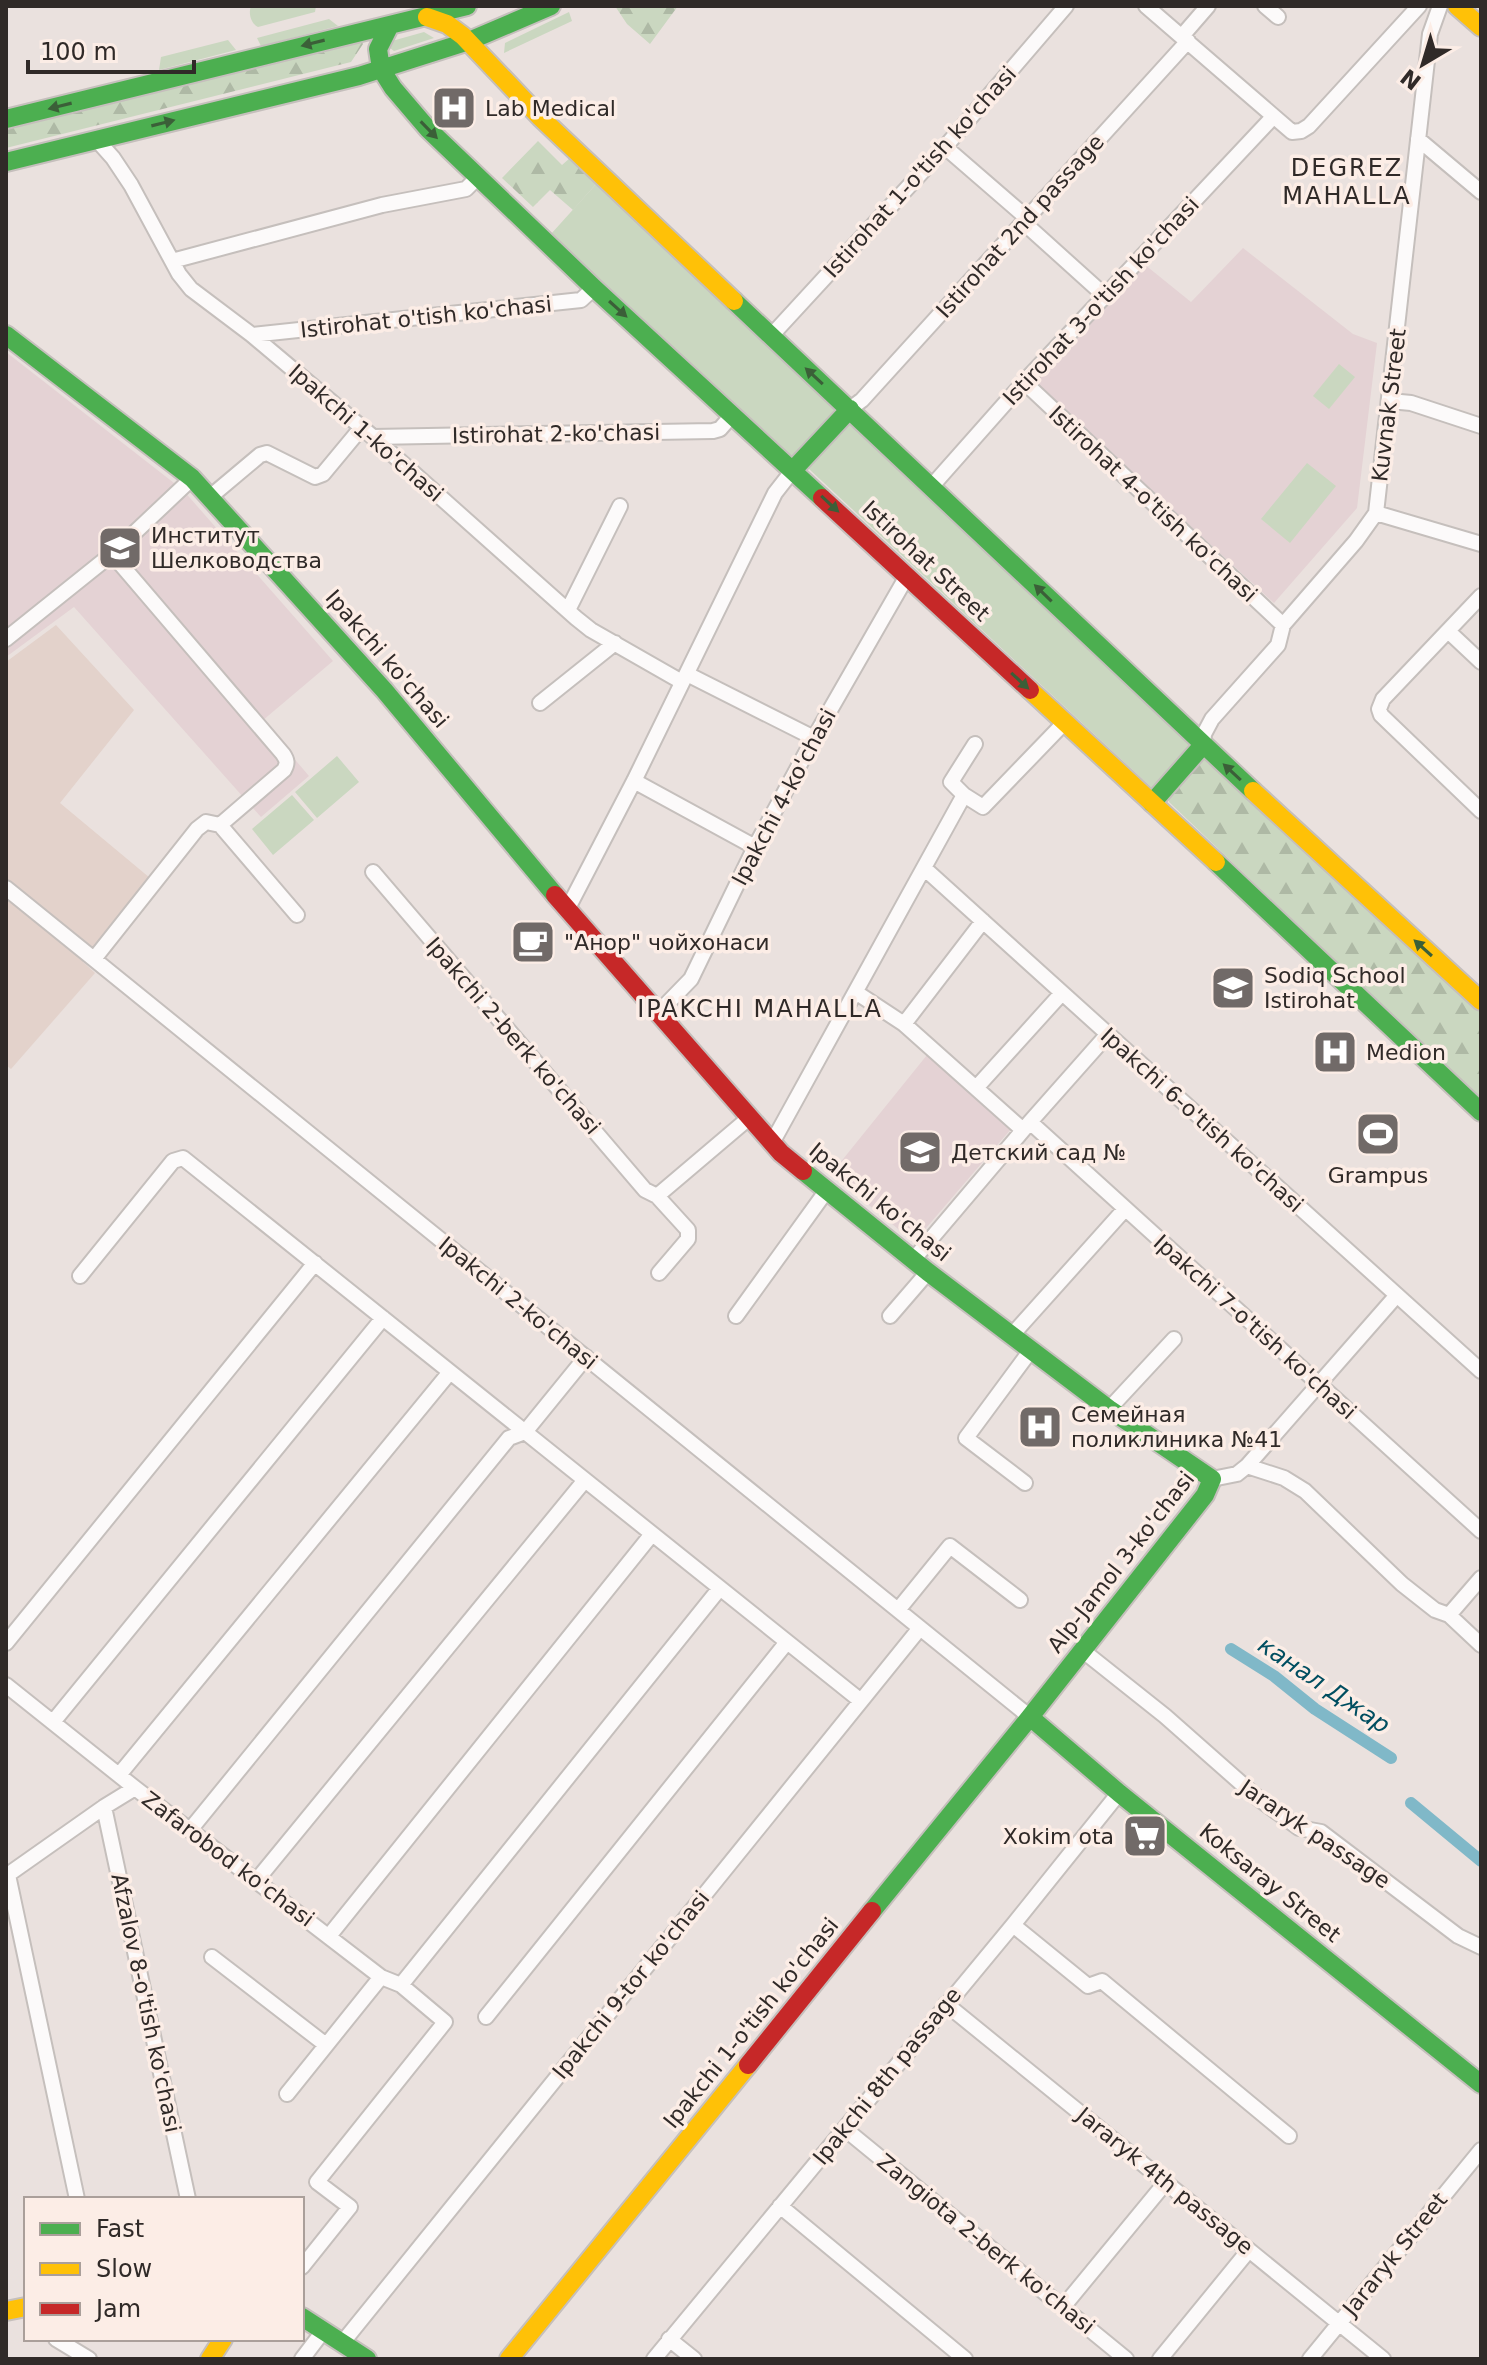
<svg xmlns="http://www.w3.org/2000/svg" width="1487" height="2365" font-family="'DejaVu Sans',sans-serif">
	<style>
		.built { fill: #e3d2cb }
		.education { fill: #e4d2d4 }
		.grass { fill: #cad7c0 }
		.forest { fill: url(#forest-firs) }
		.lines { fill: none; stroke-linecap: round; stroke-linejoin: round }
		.canal { stroke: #80b8c8; stroke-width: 12 }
		.street-casing { stroke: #c5bfbc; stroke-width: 18 }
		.fast-casing { stroke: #c5bfbc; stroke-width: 22 }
		.slow-casing { stroke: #c5bfbc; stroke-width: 22 }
		.jam-casing { stroke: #c5bfbc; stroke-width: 22 }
		.street { stroke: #fcfafa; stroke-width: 14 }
		.fast { stroke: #4caf50; stroke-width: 18 }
		.slow { stroke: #ffc107; stroke-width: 18 }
		.jam { stroke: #c62828; stroke-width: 18 }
		.oneway { fill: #3b5f38 }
		.labels { text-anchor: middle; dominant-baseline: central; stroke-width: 7; stroke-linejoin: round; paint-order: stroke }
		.poi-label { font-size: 22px; fill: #302a28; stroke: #fcede6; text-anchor: start }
		.street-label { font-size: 22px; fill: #302a28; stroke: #fcede6 }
		.neighbourhood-label { font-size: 24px; letter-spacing: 2px; fill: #302a28; stroke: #fcede6 }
		.water-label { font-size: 24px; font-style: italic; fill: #014e60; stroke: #fcede6 }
	</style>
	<defs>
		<pattern id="forest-firs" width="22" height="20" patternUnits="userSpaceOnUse" patternTransform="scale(2)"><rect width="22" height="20" fill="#cad7c0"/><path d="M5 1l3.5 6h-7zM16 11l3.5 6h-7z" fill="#aeb9a5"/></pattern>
	</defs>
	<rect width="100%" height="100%" fill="#eae1de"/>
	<path class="built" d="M56,625l78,85 -74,93 90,75 -67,84 12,11 -84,96 -5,-4v-403z"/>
	<path class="education" d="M1243,248l110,86 24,9 -20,165 -83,95 -239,-220 109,-119 47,38z
		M6,352l177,138 150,171 -71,60 47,55 -48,41 -187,-210 -68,50z
		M927,1055l84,74 -97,113 -83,-68z"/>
	<path class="grass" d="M251,6h65l-1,6 -57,15c-7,-3 -10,-14 -7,-21z
		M569,12l3,9 -68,32 1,-10z
		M329,19l9,7 -77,20 -4,-8z
		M424,32l10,6 -40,13 -4,-3 2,-7z
		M228,40l8,10 -77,20 2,-13z
		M597,183l241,226 -44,49 -243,-224z
		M1339,364l16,13 -26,32 -16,-13z
		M851,421l340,325 -35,42h-4l-343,-319v-6z
		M1307,463l29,23 -46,57 -29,-24z
		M337,756l22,26 -42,36 -22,-26z
		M292,795l22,25 -41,35 -21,-26z"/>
	<path class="forest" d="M615,6h63l-28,38 -23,-20z
		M360,38l3,6 -12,18 -345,86v-19z
		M538,141l24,24 8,-7 27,25 -24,27 -23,-20 -17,17 -31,-29z
		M1203,758l278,253v88l-312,-297v-7z"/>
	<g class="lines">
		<path class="canal" d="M1231,1649l43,27 41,33 76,49
			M1411,1803l70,58"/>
		<g class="street-casing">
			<path id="street" d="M1146,6l146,126 9,-1 8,-5 110,-120
				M1265,6l13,11
				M1182,36l26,-30
				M1418,139l63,53
				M97,140l16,18 18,27 48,89 12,15 61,46 121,102 203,181 15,12 91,52
				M945,147l82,71
				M1023,222l81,73
				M172,261l210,-56 84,-16 11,-11
				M252,335l329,-35 13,-12
				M771,336l174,-189 121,-141
				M1024,382l259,243
				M1390,401l21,2 70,23
				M850,409l12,-9 326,-359
				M373,437l340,-6 7,-2 13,-15
				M931,487l93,-105 249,-265
				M210,497l50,-42 7,-2 48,24 8,-3 39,-47
				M1376,513l105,31
				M1481,596l-98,103 -4,10 2,6 100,96
				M568,610l52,-104
				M1448,631l33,31
				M6,639l106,-85 73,-69
				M687,674l127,64
				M540,703l75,-60
				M975,744l-24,38 13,13 19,12 82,-85
				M1203,745l1,-11 8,-15 66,-74 5,-20 73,-84 20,-28 54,-479 10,-28
				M634,781l121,66
				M220,825l77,90
				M924,868l557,503
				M373,872l272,318 12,6 31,34v9l-29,34
				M6,888l1024,829
				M567,910l67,-129 141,-288 18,-23
				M94,959l103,-130 9,-7 14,3 64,-55c4,-7 3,-10 -1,-16l-171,-200
				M857,993l47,31 119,106
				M658,1013l33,-34 64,-132 59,-109 93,-162
				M904,1024l79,-103
				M976,1088l86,-95
				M1030,1122l451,409
				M772,1143l192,-348
				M657,1196l92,-78
				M913,1260l117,-138 78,-88
				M80,1276l93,-115 10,-3 678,543
				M736,1316l91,-126
				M890,1316l38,-44
				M1012,1335l113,-126
				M1109,1409l65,-70
				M1247,1466l37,12 21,13 97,93 33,26 14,5 32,30
				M1212,1479l25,-5 10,-8 150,-171
				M1025,1483l-59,-45 65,-88
				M898,1610l52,-64 70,54
				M1449,1615l32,-37
				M6,1643l309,-380
				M1082,1650l83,66 94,83 40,29 22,4 137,104 23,11
				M6,1685l129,103 246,189 20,8 44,37 -128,160 33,25 -48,60
				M53,1722l330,-404
				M119,1775l331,-403
				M104,1807l84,392
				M190,1830l319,-392 16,-6 61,-75
				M8,1875l69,324
				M6,1876l98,-69 31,-19
				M256,1881l329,-401
				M1013,1925l75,61 14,-5 187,155
				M329,1936l323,-402
				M212,1957l114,88
				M401,1985l319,-397
				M946,2004l437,355
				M486,2017l301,-375
				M287,2094l94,-117
				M845,2129l281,230
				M780,2206l185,153
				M1063,2307l103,-125
				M56,2339l33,20
				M669,2339l25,20
				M343,2342l577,-714
				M302,2359l22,-29
				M654,2359l359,-434 106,-132
				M1160,2359l89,-109
				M1310,2359l171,-209"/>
		</g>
		<g class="fast-casing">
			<path id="fast" d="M389,27l-11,22 3,20 12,19 35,41 166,159 228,210
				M6,119l461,-113
				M6,162l353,-86 110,-35 82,-35
				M734,301l519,490
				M6,335l186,143 192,212 171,205
				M793,470l57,-61
				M1152,803l51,-58
				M1216,862l265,250
				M803,1171l125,101 181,137 103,70
				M1030,1717l89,76 362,291
				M872,1911l158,-194 175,-222 7,-16
				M302,2317l65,42"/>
		</g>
		<g class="slow-casing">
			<path id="slow" d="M1457,6l24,21
				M427,17l20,7 16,12 77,81 194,184
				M1030,690l186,172
				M1253,791l228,210
				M6,2311l20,-4
				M210,2359l13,-20
				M509,2359l239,-294"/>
		</g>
		<g class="jam-casing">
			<path id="jam" d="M822,498l208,192
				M555,895l226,258 22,18
				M748,2065l124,-154"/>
		</g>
		<use href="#street" class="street"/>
		<use href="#fast" class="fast"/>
		<use href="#slow" class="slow"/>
		<use href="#jam" class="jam"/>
	</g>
	<defs><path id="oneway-solid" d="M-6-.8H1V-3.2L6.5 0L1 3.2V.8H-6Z" transform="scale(2)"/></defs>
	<g class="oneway">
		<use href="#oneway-solid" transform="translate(313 43) rotate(166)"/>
		<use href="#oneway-solid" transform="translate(60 106) rotate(166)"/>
		<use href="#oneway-solid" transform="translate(163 123) rotate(-14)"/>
		<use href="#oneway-solid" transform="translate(429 130) rotate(46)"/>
		<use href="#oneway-solid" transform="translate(618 309) rotate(42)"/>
		<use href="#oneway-solid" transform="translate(814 376) rotate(-137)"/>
		<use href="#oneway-solid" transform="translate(830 504) rotate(43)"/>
		<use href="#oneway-solid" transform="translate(1043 593) rotate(-136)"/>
		<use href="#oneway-solid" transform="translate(1020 681) rotate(43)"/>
		<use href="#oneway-solid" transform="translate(1232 772) rotate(-137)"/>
		<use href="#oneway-solid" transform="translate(1423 948) rotate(-138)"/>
	</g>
	<defs>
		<g id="hospital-square" transform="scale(2.3)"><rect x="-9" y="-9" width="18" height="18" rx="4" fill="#716a68" stroke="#fcede6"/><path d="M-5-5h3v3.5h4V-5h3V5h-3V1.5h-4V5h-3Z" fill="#fff"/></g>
		<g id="university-square" transform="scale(2.3)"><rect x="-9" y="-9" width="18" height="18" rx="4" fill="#716a68" stroke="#fcede6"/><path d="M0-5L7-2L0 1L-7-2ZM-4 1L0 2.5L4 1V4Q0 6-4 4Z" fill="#fff"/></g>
		<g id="cafe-square" transform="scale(2.3)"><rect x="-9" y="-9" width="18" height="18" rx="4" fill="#716a68" stroke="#fcede6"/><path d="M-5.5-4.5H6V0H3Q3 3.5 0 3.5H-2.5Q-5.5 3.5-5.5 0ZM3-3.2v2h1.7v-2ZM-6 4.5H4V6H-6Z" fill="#fff"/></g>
		<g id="school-square" transform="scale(2.3)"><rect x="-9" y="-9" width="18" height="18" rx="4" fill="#716a68" stroke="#fcede6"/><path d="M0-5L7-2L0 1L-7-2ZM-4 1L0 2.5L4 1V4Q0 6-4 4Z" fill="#fff"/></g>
		<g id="stadium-square" transform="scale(2.3)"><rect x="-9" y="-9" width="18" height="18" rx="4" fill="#716a68" stroke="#fcede6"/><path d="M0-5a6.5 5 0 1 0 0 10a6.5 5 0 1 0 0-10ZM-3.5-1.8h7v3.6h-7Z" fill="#fff"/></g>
		<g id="supermarket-square" transform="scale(2.3)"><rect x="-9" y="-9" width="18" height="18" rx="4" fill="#716a68" stroke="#fcede6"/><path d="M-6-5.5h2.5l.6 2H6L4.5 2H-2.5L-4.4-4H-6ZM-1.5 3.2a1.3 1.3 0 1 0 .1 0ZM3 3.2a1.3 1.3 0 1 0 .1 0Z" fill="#fff"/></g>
	</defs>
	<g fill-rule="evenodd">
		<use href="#hospital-square" x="454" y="108"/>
		<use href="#university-square" x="120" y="548"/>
		<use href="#cafe-square" x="533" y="942"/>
		<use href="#school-square" x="1233" y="988"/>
		<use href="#hospital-square" x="1335" y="1052"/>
		<use href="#stadium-square" x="1378" y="1134"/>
		<use href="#school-square" x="920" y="1152"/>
		<use href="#hospital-square" x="1040" y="1427"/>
		<use href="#supermarket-square" x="1145" y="1836"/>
	</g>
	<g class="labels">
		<g class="poi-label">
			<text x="485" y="108">Lab Medical</text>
			<text x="151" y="535">Институт<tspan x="151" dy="25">Шелководства</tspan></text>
			<text x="564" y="942">"Анор" чойхонаси</text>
			<text x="1264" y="975">Sodiq School<tspan x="1264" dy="25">Istirohat</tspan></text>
			<text x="1366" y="1052">Medion</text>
			<text x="951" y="1152">Детский сад №</text>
			<text x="1378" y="1175" text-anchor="middle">Grampus</text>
			<text x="1071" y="1414">Семейная<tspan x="1071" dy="25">поликлиника №41</tspan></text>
			<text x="1114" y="1836" text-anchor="end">Xokim ota</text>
		</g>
		<g class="street-label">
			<text transform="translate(920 172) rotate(-48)">Istirohat 1-o'tish ko'chasi</text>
			<text transform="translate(1020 226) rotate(-48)">Istirohat 2nd passage</text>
			<text transform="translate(1101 301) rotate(-47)">Istirohat 3-o'tish ko'chasi</text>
			<text transform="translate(426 317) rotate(-6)">Istirohat o'tish ko'chasi</text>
			<text transform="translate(1389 405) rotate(-83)">Kuvnak Street</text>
			<text transform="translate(366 433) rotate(41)">Ipakchi 1-ko'chasi</text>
			<text transform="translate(556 434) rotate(-1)">Istirohat 2-ko'chasi</text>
			<text transform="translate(1153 504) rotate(43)">Istirohat 4-o'tish ko'chasi</text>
			<text transform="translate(926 561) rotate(43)">Istirohat Street</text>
			<text transform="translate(387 659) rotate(49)">Ipakchi ko'chasi</text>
			<text transform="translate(784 797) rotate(-62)">Ipakchi 4-ko'chasi</text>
			<text transform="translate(513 1036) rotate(49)">Ipakchi 2-berk ko'chasi</text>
			<text transform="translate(1202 1120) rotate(42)">Ipakchi 6-o'tish ko'chasi</text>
			<text transform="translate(880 1202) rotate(39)">Ipakchi ko'chasi</text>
			<text transform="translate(518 1303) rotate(39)">Ipakchi 2-ko'chasi</text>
			<text transform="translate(1255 1327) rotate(42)">Ipakchi 7-o'tish ko'chasi</text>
			<text transform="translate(1121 1562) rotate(-52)">Alp-Jamol 3-ko'chasi</text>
			<text transform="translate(1315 1834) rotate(34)">Jararyk passage</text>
			<text transform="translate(228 1859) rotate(37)">Zafarobod ko'chasi</text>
			<text transform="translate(1270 1883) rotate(39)">Koksaray Street</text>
			<text transform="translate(631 1985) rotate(-51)">Ipakchi 9-tor ko'chasi</text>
			<text transform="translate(146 2003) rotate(78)">Afzalov 8-o'tish ko'chasi</text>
			<text transform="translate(751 2023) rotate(-51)">Ipakchi 1-o'tish ko'chasi</text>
			<text transform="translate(887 2076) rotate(-51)">Ipakchi 8th passage</text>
			<text transform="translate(1165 2181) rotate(39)">Jararyk 4th passage</text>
			<text transform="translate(986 2244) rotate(39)">Zangiota 2-berk ko'chasi</text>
			<text transform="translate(1395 2254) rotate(-51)">Jararyk Street</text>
		</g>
		<g class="neighbourhood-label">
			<text x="1347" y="168">DEGREZ<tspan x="1347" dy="28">MAHALLA</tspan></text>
			<text x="760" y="1009">IPAKCHI MAHALLA</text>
		</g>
		<g class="water-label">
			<text transform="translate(1324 1685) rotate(34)">канал Джар</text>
		</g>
	</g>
	<rect width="1487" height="2365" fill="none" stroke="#302a28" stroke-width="16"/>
	<rect x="24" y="2197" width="280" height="144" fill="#fcede6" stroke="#aa9f9a" stroke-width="2"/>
	<rect x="40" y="2223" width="40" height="12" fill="#4caf50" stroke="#aa9f9a" stroke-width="2"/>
	<text x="96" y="2237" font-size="24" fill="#302a28">Fast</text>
	<rect x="40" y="2263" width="40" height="12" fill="#ffc107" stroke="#aa9f9a" stroke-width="2"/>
	<text x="96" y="2277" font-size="24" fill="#302a28">Slow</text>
	<rect x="40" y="2303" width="40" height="12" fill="#c62828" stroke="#aa9f9a" stroke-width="2"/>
	<text x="96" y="2317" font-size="24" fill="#302a28">Jam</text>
	<g transform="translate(1423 64) rotate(218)" stroke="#fcede6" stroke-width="6" paint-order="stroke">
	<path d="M0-6L14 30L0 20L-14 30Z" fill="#302a28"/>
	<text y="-12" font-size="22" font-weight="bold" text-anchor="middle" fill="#302a28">N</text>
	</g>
	<path d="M28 60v12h166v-12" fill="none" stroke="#302a28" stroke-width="4"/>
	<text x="40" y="60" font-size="24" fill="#302a28" stroke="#fcede6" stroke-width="6" paint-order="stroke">100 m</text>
</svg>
